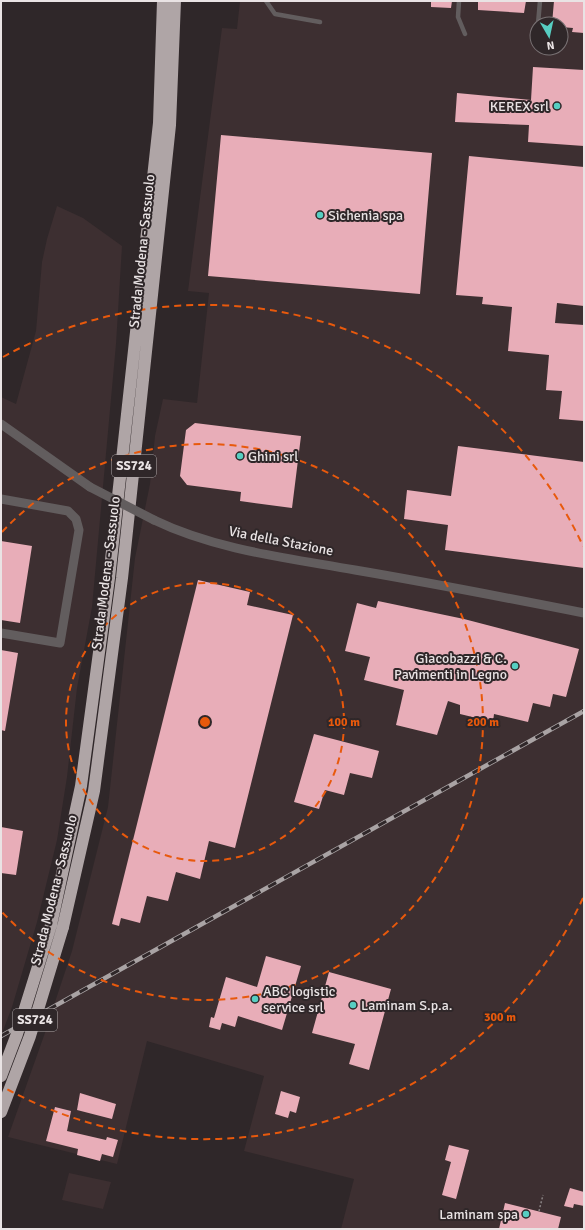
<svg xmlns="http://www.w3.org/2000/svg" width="585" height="1230" font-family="Signika,sans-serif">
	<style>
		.built { fill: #3d2f31; fill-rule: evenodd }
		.building { fill: #e8adb8 }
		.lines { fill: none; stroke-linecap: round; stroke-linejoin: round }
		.path { stroke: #8a8384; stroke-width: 1.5; stroke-dasharray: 2 2; stroke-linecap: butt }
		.lane { stroke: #625d5e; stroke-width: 4.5 }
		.street { stroke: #625d5e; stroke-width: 9 }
		.highway { stroke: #afa5a6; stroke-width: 12 }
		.rail-casing { stroke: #a9a3a4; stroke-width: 4.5 }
		.rail { stroke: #2f2729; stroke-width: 3; stroke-dasharray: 9; stroke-linecap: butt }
		.street-bridge { stroke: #625d5e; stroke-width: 9 }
		.highway-bridge { stroke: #afa5a6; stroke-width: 12 }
		.ring { fill: none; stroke: #e8590c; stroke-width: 2; stroke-dasharray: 7 5 }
		.poi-dot { fill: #57cec2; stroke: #2f2729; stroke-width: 1.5 }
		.labels { text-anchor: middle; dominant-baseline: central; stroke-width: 4; stroke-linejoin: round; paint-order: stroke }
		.shield { fill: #2f2729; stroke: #b1abac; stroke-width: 1 }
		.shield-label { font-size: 13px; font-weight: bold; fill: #e9e3e4 }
		.poi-label { font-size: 14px; fill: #e9e3e4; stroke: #2f2729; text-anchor: start }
		.street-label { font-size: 14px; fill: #e9e3e4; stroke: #2f2729 }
		.centre { fill: #e8590c; stroke: #2f2729; stroke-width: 2 }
		.ring-label { font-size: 12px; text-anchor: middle; font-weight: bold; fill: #e8590c; stroke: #2f2729; stroke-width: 4; stroke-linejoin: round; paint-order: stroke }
	</style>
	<rect width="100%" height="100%" fill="#2f2729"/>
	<path class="built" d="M240,1h344v1228h-243l13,-50 -110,-28 20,-75 -117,-35 -30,123 -109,-27 38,-107 -3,-8 6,-2 23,-69 36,-144 27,-249 15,-74 5,-48 8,-37 34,4 12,-110 -21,-2 34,-263 15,1zM537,24h24v24h-24z
		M57,206l26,12 39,28 -6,98 -24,263 -15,81 -10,89 -10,63 -20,82 -25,85 -11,29v-639l15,7 20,-73 6,-69 5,-23z
		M69,1173l42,9 -8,27 -41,-9z"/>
	<path class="building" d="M431,1h21l-1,7 -20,-1z
		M478,1h48l-2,12 -46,-3z
		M554,1h30v32l-12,-1 1,-4 -12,-1v-3h-9z
		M533,67l51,3v76l-56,-4 1,-17 -74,-3 2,-29 74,7z
		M221,135l211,18 -12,141 -212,-18z
		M469,156l115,11v139l-27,-3 -2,20 29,2v96l-25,-2 3,-28 -16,-1 3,-35 -41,-4 4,-44 -30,-3 1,-7 -27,-2z
		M195,423l106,13 -9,72 -52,-7 1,-9 -54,-7 -7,-9 6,-46z
		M458,446l126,16v106l-139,-18 3,-25 -44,-6 3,-29 44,6z
		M1,541l31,5 -12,77 -19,-3z
		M198,580l52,12 -3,13 46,10 -58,233 -26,-7 -9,38 -24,-7 -8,29 -21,-5 -7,27 -19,-5 -2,8 -7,-2z
		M378,601l86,18 115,30 -13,48 -13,-3 -3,13 -17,-4 -5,19 -34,-8 -1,8 -33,-8v-9l-12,-4 -11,34 -41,-10 8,-35 -40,-10 6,-23 -25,-6 12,-48 19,5z
		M1,650l17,3 -13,78 -4,-1z
		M314,734l65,17 -7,27 -22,-5 -6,22 -19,-5 -6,19 -25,-7z
		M1,827l22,4 -7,44 -15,-2z
		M266,956l35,10 -19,64 -44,-14 -3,11 -13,-4 -2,7 -11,-3 2,-10 3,1 12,-41 31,10z
		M329,972l62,17 -22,81 -20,-6 6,-20 -43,-11z
		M281,1091l19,6 -4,16 -6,-2 -2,7 -13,-4z
		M80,1093l36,11 -4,15 -35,-9z
		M55,1107l16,4 -4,20 39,9 1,-3 11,3 -5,17 -11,-3 -2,7 -23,-6 1,-6 -32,-8z
		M449,1145l20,5 -13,49 -14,-4 9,-33 -6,-2z
		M570,1188l14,4v14l-10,-2 -1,4 -9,-2z
		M505,1203l56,14 -3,12h-59z"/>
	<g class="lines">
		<path class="path" d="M539,1211l4,-16"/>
		<path class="lane" d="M266,1l9,13 45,8
			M459,1l-1,16 7,17
			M538,24l2,-23
			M537,40v-5"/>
		<path class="street" d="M1,424l89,63
			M1,499l67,12 8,8 3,11 -19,113 -59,-10
			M154,520c62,30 134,38 201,50 77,13 153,28 229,43"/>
		<path class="highway" d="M51,925l30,-139 28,-208 50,-455 4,-122
			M63,927l31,-136 28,-213 48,-453 5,-124"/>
		<g class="rail-casing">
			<path id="rail" d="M1,1036l583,-325"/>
		</g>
		<use href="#rail" class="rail"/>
		<path class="street-bridge" d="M90,487l64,33"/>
		<path class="highway-bridge" d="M1,1076l16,-42 34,-109
			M1,1112l29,-76 33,-109"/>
	</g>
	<g class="ring">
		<circle cx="205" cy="722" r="139"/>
		<path d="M2 532A278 278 0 1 1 2 912"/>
		<path d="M583 898A417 417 0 0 1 3 1087M3 357A417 417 0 0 1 583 546"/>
	</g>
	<g class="poi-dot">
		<circle cx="557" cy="106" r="4"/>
		<circle cx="320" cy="215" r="4"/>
		<circle cx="240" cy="456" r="4"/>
		<circle cx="515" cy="666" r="4"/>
		<circle cx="255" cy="999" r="4"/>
		<circle cx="353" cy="1005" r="4"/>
		<circle cx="526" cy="1214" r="4"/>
	</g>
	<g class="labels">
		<g class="shield">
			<rect x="112" y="455" width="44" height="22" rx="3"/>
			<rect x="13" y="1009" width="44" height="22" rx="3"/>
		</g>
		<g class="shield-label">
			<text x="134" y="466">SS724</text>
			<text x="35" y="1020">SS724</text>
		</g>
		<g class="poi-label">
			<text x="549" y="106" text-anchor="end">KEREX srl</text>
			<text x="328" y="215">Sichenia spa</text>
			<text x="248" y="456">Ghini srl</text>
			<text x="507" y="658" text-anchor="end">Giacobazzi &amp; C.<tspan x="507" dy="16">Pavimenti in Legno</tspan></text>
			<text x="263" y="991">ABC logistic<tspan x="263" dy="16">service srl</tspan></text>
			<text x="361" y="1005">Laminam S.p.a.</text>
			<text x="518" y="1214" text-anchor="end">Laminam spa</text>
		</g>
		<g class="street-label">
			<text transform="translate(142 251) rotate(-84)">Strada Modena - Sassuolo</text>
			<text transform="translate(281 541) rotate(11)">Via della Stazione</text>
			<text transform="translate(106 573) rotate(-83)">Strada Modena - Sassuolo</text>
			<text transform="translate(54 890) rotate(-76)">Strada Modena - Sassuolo</text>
		</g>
	</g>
	<circle cx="205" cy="722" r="6" class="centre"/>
	<g class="ring-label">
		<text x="344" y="726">100 m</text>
		<text x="483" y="726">200 m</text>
		<text x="500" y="1021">300 m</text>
	</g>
	<rect width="585" height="1230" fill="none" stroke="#e9e3e4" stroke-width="4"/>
	<g transform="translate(549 36) rotate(171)"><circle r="19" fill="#2f2729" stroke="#797274"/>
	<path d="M0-3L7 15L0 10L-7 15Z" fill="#57cec2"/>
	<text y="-6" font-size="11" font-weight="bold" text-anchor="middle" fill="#e9e3e4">N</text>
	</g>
</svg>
